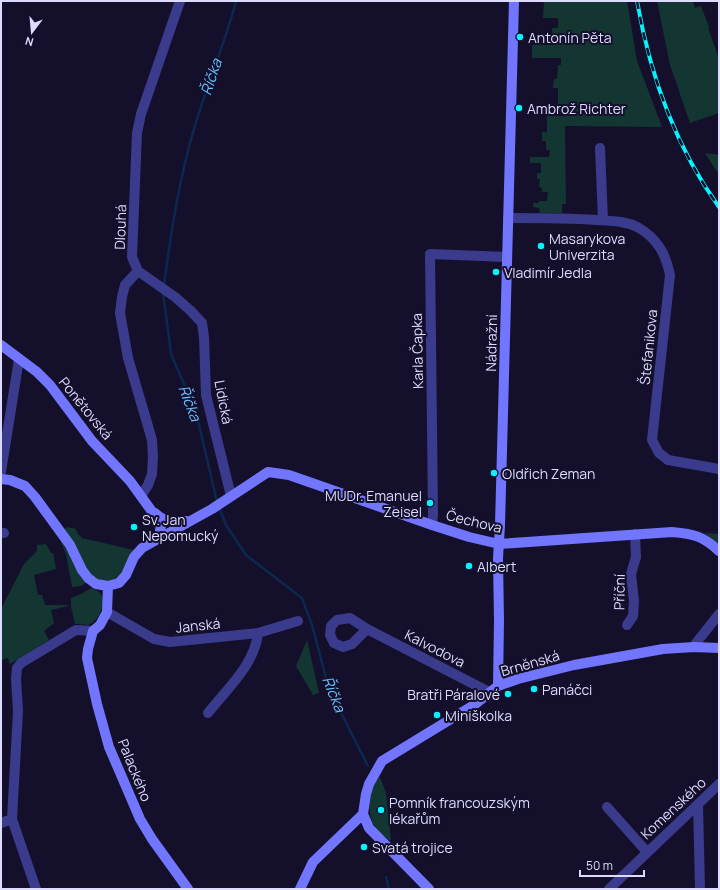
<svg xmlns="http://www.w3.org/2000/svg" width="720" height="890" font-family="Manrope,sans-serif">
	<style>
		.green { fill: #133633 }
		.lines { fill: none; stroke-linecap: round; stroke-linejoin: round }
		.stream { stroke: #0b2850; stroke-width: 2.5 }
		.street { stroke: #3a3b8c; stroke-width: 10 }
		.secondary { stroke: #7276ff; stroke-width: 10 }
		.rail-casing { stroke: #07f3ff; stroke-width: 4 }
		.rail { stroke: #14102c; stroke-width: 2.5; stroke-dasharray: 8; stroke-linecap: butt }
		.poi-dot { fill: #07f3ff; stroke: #14102c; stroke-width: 1.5 }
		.labels { text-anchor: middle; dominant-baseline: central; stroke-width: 4; stroke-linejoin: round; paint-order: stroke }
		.poi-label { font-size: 14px; fill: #dddbff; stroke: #14102c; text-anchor: start }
		.street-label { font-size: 14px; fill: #dddbff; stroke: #14102c }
		.water-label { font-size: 15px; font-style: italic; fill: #69c1ff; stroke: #14102c }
	</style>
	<rect width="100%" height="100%" fill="#14102c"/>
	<path class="green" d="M544,1h83l10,60 25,66 -97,-1 1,78h-4v9h-22l-1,-5 -6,-1v-4h6v-2h8l1,-9h-6v-4l-3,-1 1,-8h-3v-6h4v-10h-11v-6h19l1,-7h-4v-9h-4v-9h5v-16h19v-12h-8v-16h-5l1,-9h3l1,-14h3v-7h-29v-13h21l-1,-17h6v-10h-15z
		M657,1h36l2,7 6,-2 8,21 -1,1 10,28 1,1v56l-29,10 -20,-58z
		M705,153l14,2v20z
		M68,527l8,2 2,5 4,4 52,12c-4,8 -7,17 -13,24 -9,12 -25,7 -33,-3l-24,-42z
		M704,533l15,1v11z
		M60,540c11,13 14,32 26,43l-5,3 -9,1 -6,-33z
		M46,544l5,9h2l3,16 -22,6 4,20h4l3,10h23v1l-17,4 3,13 -10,8 5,9 -39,24 -2,-6 -7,2v-51l23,-45 13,-13v-6z
		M92,588c4,2 8,4 10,8 4,9 -4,26 -14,29 -3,0 -9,-1 -13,-1l-4,-17v-9c8,-2 14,-7 21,-10z
		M307,640l12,53 -6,2 -17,-29z
		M380,777l6,16 5,47h-3c-5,-5 -11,-10 -15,-16 -6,-11 -4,-39 7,-47z"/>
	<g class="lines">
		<path class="stream" d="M164,285c7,-53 15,-105 30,-156 12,-43 31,-85 42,-128
			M163,292l8,62 25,58 21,90
			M219,507l7,18 20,30 56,43 10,27 17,64 39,77
			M386,877l3,12"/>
		<path class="street" d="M600,148l3,72
			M508,218c30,0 59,0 89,2 14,1 31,1 42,8 19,11 27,27 31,47l-18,165 7,13 9,7 51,9
			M138,271l-6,-14 5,-124 4,-19 39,-113
			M138,271l37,26 16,14 11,12 2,14 2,58 25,101
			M138,271l-13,14 -3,12 -2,16 8,45 24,82 1,17 -1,17 -4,11 -7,11
			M1,472l18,-113
			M432,525l1,-10 -3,-261 77,3
			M1,533h3
			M107,612l47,27 16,3 88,-9 40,-12
			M627,625l6,-9 1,-15 -3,-27 5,-17 -1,-23
			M367,629l-15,15 -9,3 -9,-4 -4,-8 1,-9 6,-6 13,-2 17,11 122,63
			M694,647l2,-4 23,-29
			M208,713c19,-24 47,-49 50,-80
			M698,805l2,84
			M607,807l40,45
			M1,823l11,-4
			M36,889l-24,-70 6,-108 -2,-32 1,-11 4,-5 55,-33 17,1
			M609,889l110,-105"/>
		<path class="secondary" d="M1,345l36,27 13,13 42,56 38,40 26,36 5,9 -2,9 -4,5
			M1,479l9,1 15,6 10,11 35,48 12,25 6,8 8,6 12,2
			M155,513c8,8 20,10 31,8
			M498,686l1,-65 -1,-63 2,-33 14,-524
			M363,814l6,14 60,61
			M188,889l-36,-50 -12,-20 -31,-72 -12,-43 -10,-46 1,-9 5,-18 7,-6 7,-13 1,-26 11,-3 7,-8 8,-18 8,-9 70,-39 56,-37 21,3 143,50 37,12 30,7 173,-12c22,2 31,4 47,19
			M300,889l13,-27 50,-48 3,-20 3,-10 13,-23 92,-56 24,-19 20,-7 56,-14 89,-16 31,-2 25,1"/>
		<g class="rail-casing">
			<path id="rail" d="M637,1c13,74 38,145 82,206"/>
		</g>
		<use href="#rail" class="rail"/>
	</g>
	<g class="poi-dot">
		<circle cx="520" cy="37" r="4"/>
		<circle cx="519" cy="108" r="4"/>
		<circle cx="541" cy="246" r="4"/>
		<circle cx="496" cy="272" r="4"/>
		<circle cx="494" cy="473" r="4"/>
		<circle cx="430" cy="503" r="4"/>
		<circle cx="134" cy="527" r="4"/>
		<circle cx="469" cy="566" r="4"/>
		<circle cx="534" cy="689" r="4"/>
		<circle cx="508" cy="694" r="4"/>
		<circle cx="437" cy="715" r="4"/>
		<circle cx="381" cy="810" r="4"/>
		<circle cx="364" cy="847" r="4"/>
	</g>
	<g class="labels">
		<g class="poi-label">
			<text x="528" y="37">Antonín Pěta</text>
			<text x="527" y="108">Ambrož Richter</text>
			<text x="549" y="238">Masarykova<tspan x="549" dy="16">Univerzita</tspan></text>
			<text x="504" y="272">Vladimír Jedla</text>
			<text x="502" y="473">Oldřich Zeman</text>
			<text x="422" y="495" text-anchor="end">MUDr. Emanuel<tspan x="422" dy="16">Zeisel</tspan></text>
			<text x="142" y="519">Sv. Jan<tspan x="142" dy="16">Nepomucký</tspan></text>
			<text x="477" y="566">Albert</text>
			<text x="542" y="689">Panáčci</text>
			<text x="500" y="694" text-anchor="end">Bratři Páralové</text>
			<text x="445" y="715">Miniškolka</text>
			<text x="389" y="802">Pomník francouzským<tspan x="389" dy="16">lékařům</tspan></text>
			<text x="372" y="847">Svatá trojice</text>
		</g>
		<g class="street-label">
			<text transform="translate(120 227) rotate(-88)">Dlouhá</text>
			<text transform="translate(491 343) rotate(-89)">Nádražní</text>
			<text transform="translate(648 347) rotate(-84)">Štefanikova</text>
			<text transform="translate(417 351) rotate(-91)">Karla Čapka</text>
			<text transform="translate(224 402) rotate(79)">Lidická</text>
			<text transform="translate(86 408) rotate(51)">Ponětovská</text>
			<text transform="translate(474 521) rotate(14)">Čechova</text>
			<text transform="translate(619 592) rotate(-89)">Příční</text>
			<text transform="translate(198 625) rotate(-6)">Janská</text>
			<text transform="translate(435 648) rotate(27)">Kalvodova</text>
			<text transform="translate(530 663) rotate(-16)">Brněnská</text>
			<text transform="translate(135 770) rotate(68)">Palackého</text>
			<text transform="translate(673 808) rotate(-43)">Komenského</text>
		</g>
		<g class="water-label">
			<text transform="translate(211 77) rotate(-72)">Říčka</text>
			<text transform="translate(190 403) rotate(69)">Říčka</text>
			<text transform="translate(334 694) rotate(68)">Říčka</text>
		</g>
	</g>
	<rect width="720" height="890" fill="none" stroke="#dddbff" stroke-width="4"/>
	<g transform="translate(32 32) rotate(196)" stroke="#14102c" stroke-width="3" paint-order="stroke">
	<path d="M0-3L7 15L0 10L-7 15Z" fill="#dddbff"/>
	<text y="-6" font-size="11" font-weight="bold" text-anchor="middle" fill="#dddbff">N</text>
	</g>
	<path d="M580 870v6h64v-6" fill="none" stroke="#dddbff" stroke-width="2"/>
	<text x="586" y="870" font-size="12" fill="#dddbff" stroke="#14102c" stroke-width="3" paint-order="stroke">50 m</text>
</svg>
